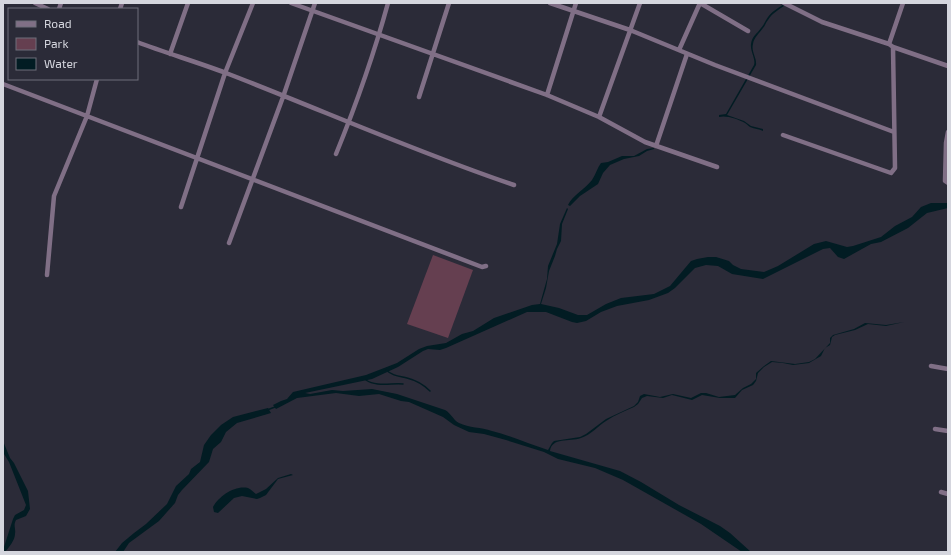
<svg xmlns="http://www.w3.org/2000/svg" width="951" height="555" font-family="'Exo 2',sans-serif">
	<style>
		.green { fill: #653f50 }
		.water { fill: #021c23 }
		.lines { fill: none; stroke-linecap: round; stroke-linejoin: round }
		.stream { stroke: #021c23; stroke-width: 1.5 }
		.minor { stroke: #806f86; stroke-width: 4.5 }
	</style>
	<rect width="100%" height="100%" fill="#2b2b38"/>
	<path class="green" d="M433,255l40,15 -25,68 -41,-14z"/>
	<path class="water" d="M785,3l2,1c-6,4 -15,9 -19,16 -2,2 -3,6 -5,8 -4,6 -9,9 -10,16 -2,8 4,14 3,21l-29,50 17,6 7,5 12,3v2c-4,-2 -8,-2 -13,-4 -2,-1 -3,-3 -5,-4 -7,-4 -19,-8 -26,-6v-2l7,-1 28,-49c2,-6 -4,-14 -3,-21 1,-8 6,-10 10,-16 3,-3 4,-7 7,-11 4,-6 11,-9 17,-14z
		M654,148v1l-7,2 -8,5 -15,3 -14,6 -7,8 -5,11 -18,12 -10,10 -2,-1c4,-9 17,-16 24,-25 4,-6 5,-12 9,-17l7,-1 14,-6h12l13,-7z
		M931,203h17v5l-21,5 -19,15 -27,14 -10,2 -27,15 -6,-2 -8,-9 -7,1 -60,30 -31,-5 -14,-8 -12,-1 -11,3 -20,20 -7,5 -19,7 -32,6 -16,6 -15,9 -9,2 -5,-1 -26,-10h-19l-81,36 -6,2 -12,-1 -5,2 -25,16 -26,12 -67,14 5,1 22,-4 11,1 29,-2 25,5 48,16c6,3 8,10 14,13 10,5 22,4 33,8 19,5 37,13 56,19l4,-7 2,-2 26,-4 6,-3 20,-15 28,-13 4,-4 2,-6 4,-2 16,3 13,-3 18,4 10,-5h5l13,4 16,-2 8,-7 8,-4 5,-5v-6l8,-7 7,-5 24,3 14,-2 6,-3 15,-16v-5l3,-3 21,-6 11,-6 21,2 18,-3 -18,4 -18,-2 -13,6 -20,5 -3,2 -2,8 -5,3 -4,8 -12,7 -16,2 -10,-2 -11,-1 -8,5 -6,6 -2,8 -3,4 -11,5 -7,8h-15l-18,-3 -10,5 -20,-5 -9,3 -16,-2 -5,2 -4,6 -4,3c-9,4 -19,8 -28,14 -8,5 -15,14 -25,17 -12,4 -29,-1 -31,13l70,20 21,11 38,23 41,21 10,7 21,19h-9l-41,-28 -78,-44 -28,-12 -37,-9 -14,-7 -38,-12 -22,-6 -15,-2 -15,-7 -11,-8 -34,-15 -8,-1 -22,-7 -20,2 -23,-3 -39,5 -21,11 -3,-4 8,-4 6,-2 6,-7 73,-17 31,-12 22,-14 8,-3 19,-3 16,-9 11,-3 21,-13 38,-13 8,-1 7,-25 1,-13 9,-22 3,-20 7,-16 1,1 -6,15 -1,17 -4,8 -2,7 -6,15 -3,17 -5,16 18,4 19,7h9l19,-11 15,-6 33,-4 16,-8 21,-25 6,-2 11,-2h8l13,4 4,4 8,4 23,3 14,-6 36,-22 12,-3 21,6 6,-1 28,-9 14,-11 17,-9 9,-10z
		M268,408l3,5 -34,10 -11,9 -5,10 -8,7 -4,13 -27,28 -4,5 -3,8 -16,18 -30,22 -6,9h-8l7,-9 12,-10 12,-9 21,-20 9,-18 13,-12 2,-5 9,-7 4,-17 7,-10 10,-10 12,-8z
		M3,441l7,17 4,5 14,28 2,18 -4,7 -10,4c-3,6 0,8 -1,14 0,6 -6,13 -10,18h-2v-2l10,-31 2,-4 9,-5 2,-5 -17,-43 -5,-8z
		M291,474l2,1 -15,4 -12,16 -6,3 -3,1 -15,-3 -8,2 -16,15 -4,-1 -1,-5c6,-11 22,-22 35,-19 4,2 5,4 8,6l10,-5 12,-11z"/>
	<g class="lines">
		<path class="stream" d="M386,370c7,6 12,6 21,8 8,2 17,7 23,13
			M366,380c10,7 25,3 37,4
			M267,410l8,-3"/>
		<path class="minor" d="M35,3l13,6
			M291,3l256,92 52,22 46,25 72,25
			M550,3l80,27 85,35 179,67
			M784,3l38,19 67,22 4,3 55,19
			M59,9l2,-6
			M120,9l2,-6
			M137,42c29,11 60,20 89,31 96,37 190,79 288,112
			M889,44l14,-41
			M679,50l21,-47 48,28
			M170,54l18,-51
			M3,84l479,183 4,-1
			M547,95l29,-92
			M419,97l30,-94
			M599,117l41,-114
			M948,132l-2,11 -1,38 3,2
			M783,135l108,38 4,-5 -2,-121
			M656,146l31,-92
			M336,154c20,-49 38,-100 52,-151
			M181,207l44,-134 28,-70
			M229,243l54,-146 32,-94
			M47,275l7,-79 33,-80 10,-37
			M931,366l17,3
			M935,429l13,2
			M941,492l7,2"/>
	</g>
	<rect width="951" height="555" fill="none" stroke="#d5d6de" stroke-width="8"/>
	<rect x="8" y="8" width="130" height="72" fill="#2b2b38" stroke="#6f6f7a"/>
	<rect x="16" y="21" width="20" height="6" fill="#806f86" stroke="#6f6f7a"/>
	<text x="44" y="28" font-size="12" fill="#d5d6de">Road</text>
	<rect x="16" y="38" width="20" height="12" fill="#653f50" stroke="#6f6f7a"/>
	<text x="44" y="48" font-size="12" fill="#d5d6de">Park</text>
	<rect x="16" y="58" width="20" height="12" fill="#021c23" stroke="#6f6f7a"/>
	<text x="44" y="68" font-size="12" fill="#d5d6de">Water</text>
</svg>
